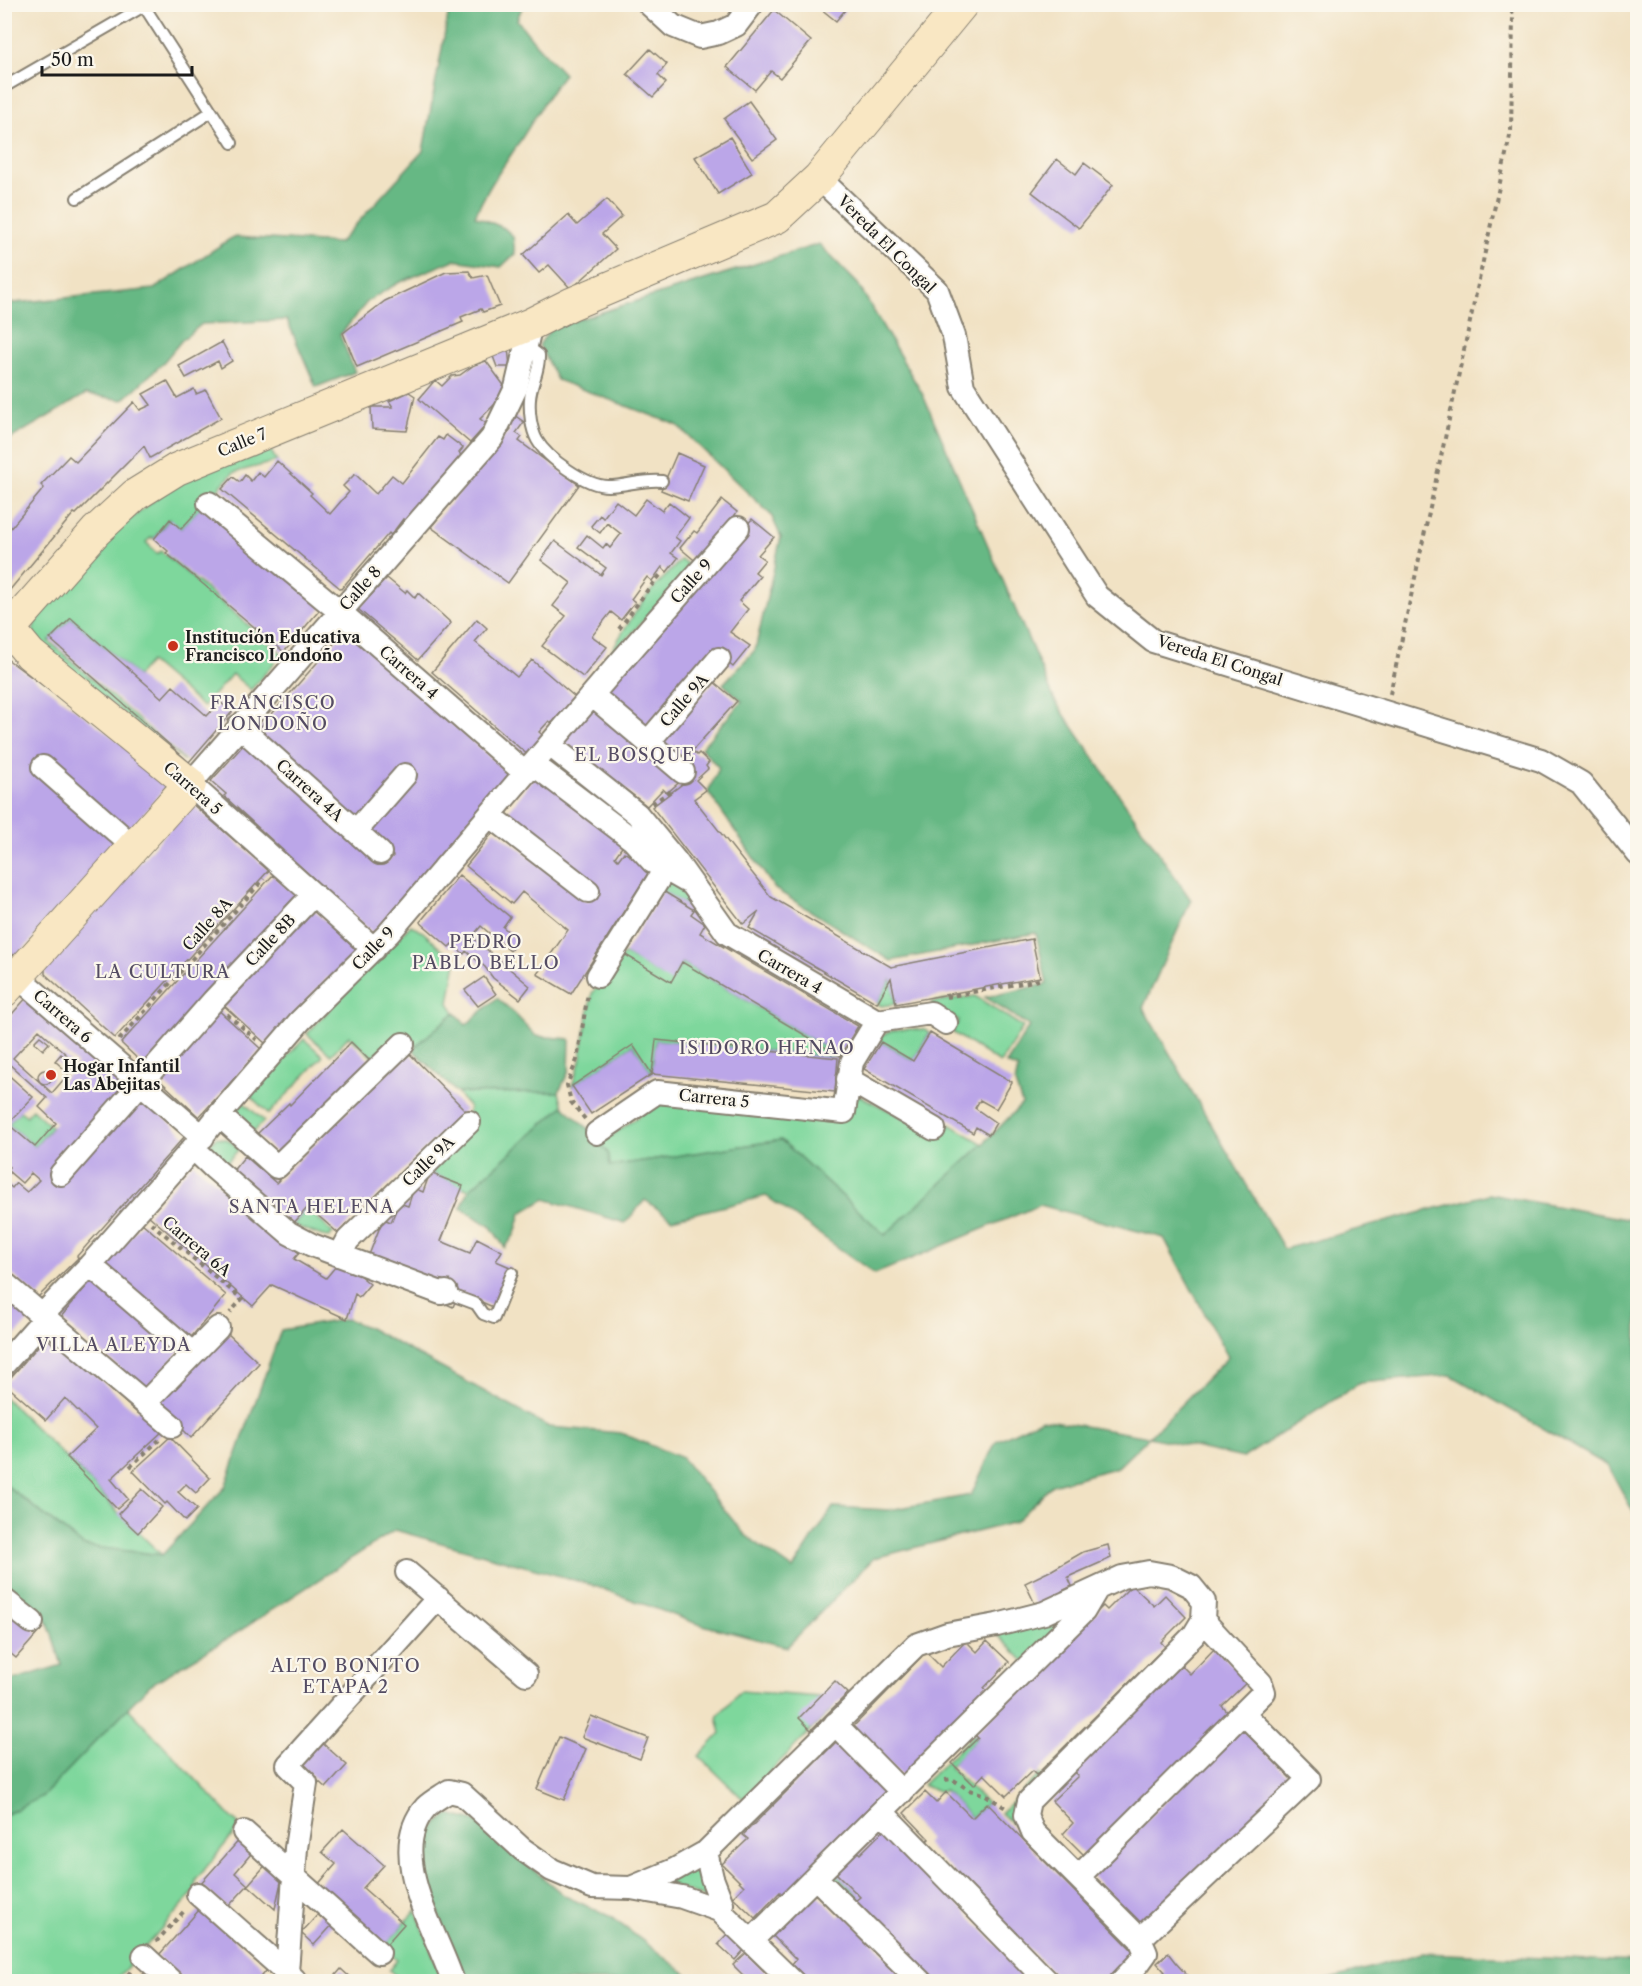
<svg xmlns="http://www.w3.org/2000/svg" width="1642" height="1986" font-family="'Libre Caslon Text',serif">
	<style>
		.green { fill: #7ed79c; stroke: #4d7a5c; stroke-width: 1.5 }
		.forest { fill: #66b884; stroke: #416a50; stroke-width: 1.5 }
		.building { fill: #bba6e8; fill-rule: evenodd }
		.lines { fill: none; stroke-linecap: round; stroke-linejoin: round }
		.service-casing { stroke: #867f70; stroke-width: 14 }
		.minor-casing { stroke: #867f70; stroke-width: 26 }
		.secondary-casing { stroke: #867f70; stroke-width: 34 }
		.path { stroke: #867f70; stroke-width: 4; stroke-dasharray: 4.5 4.5; stroke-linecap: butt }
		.service { stroke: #fff; stroke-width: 10 }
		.minor { stroke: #fff; stroke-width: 22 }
		.secondary { stroke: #f9e7c3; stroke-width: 32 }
		.poi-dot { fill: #c8321e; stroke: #fbf7ec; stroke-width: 2 }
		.labels { text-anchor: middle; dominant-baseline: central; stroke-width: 4.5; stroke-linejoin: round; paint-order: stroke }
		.street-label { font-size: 16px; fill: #1c1c1c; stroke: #fbf7ec }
		.poi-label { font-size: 16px; font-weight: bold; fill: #1c1c1c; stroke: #fbf7ec; text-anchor: start }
		.neighbourhood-label { font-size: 18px; letter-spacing: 1.5px; fill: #544c63; stroke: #fbf7ec }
	</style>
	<rect width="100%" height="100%" fill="#fbf7ec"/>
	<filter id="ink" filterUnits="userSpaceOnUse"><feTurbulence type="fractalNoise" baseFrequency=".0167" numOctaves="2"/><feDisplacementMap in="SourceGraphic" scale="12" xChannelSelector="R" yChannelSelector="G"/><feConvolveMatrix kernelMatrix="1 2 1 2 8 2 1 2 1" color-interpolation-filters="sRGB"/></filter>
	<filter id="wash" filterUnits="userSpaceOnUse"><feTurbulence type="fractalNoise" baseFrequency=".008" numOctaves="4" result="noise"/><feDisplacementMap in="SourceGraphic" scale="24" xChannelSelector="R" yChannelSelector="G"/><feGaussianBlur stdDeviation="1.35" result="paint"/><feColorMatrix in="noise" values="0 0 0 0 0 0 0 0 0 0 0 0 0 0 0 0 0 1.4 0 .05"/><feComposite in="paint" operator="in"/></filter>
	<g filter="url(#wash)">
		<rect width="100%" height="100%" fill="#f1e2c4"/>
		<path class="green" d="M266,443l11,18 -44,12 -52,56 -12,-10 -15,20 -2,-2 -6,5 11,12 4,-3 121,103 -31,36 -19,-16 -29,33 -53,-45 -13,14 -66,-58 -22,23 136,120 -148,-115 -4,-12 2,-14 70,-80 76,-62z
			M681,559l10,8 -88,99c15,-27 30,-53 49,-76 10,-11 20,-19 29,-31z
			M673,880l22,29 -1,1 -36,-21z
			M411,925l12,7 33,30 -7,41 6,9 -39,34 -15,-12 -28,24 -24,-22 -18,19 -24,-21 48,-53z
			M624,954l47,27 11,-19 158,94h-20l-164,-16 -4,34 -19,-29 -61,41 8,-25 12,-68z
			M891,978l5,26 -15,2 -4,-3z
			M975,996l48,31 -23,36 -48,-31 7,-11 -27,-16v-3z
			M926,1030l4,3 -17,28 -35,-21c9,-14 33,-11 48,-10z
			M304,1039l19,17 -54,58 -20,-19z
			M559,1092l4,14 -94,84 -38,-17 37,-58 1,-8 -12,-14z
			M858,1095l84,42 8,-13 33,20 -98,91 -104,-95 -172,26 -8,-23 55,-39 14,-1 173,17z
			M242,1101l22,20 -10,11 -18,-19 -1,-3z
			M32,1109l20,18 -17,20 -27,-23 12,-13 7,5z
			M216,1137l13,3 10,9 -14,16 -9,-9 -6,-11z
			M307,1208l26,25 -4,4 -7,-1 -29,-11z
			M4,1397l93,91 22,26 43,41 -78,-9 -79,-62z
			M1078,1608l-53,54 -29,-29z
			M740,1691l80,6 12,12 -89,90 -44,-43 22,-23 -4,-16z
			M128,1708l112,118 -44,54 -1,11 -80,90 -110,1v-167l38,-19z
			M974,1734l4,4 -29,29 38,36 -15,15 -28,-28 -3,2 -17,-6 -1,-2z
			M1040,1774l3,2 -18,60 -24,-23z
			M702,1864l10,36 -49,-17z
			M832,1869l28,28 -8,7 -23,-22z
			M416,1910l27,71h-41l-13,-11 8,-10 -14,-12z"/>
		<path class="forest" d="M437,5h86l-6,15 19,24 28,30c-18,22 -30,46 -46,70 -16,25 -31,44 -43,72l29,12 9,8 2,18 -14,13 -47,-7 -56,23 -30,18 -28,34 15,37 -39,15 -29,-67 -85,4 -20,16 -20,24 -39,36 -37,-6 -81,48v-138l149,-15 79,-52 106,6 84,-92 26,-141z
			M819,244l39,40 65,111 132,306 136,199 -48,108 141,241 205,-55 148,27v298l-29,-53 -157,-91 -91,8 -117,75 -94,-21 -31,30 -66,18 -37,37 -141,36 -87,89 -92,-24 -103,-38 -197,-55 -160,104 -85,51 -107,111 -38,19v-136h11l46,-14 -15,-45 -42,-31 -1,-105 80,62 78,9 63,-68 56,-157 66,-11 22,9 180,99 72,6 61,25 63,77 48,34 40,-62 56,3 82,-15 25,-54 46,-22 107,18 79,-80 -64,-119 -124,-33 -165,69 -109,-78 -94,23 -27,-19 -20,23 -80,-24 -24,14 -6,21 -10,14 -14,-21 -30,-19 8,-18 94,-84 27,24 19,24 1,12 171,-26 104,95 98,-91 39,-40 -7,-21 3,-14 -12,-5 23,-38 -44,-29 62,-13 -11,-51 -145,28 -116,-72 -67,-97 11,-24 -18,-20 41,-47 -19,-17 32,-34 26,-113 -10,-22 -94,-90 -120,-45 -18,-35 12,-17z
			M497,998l15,13 24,25 34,3 -1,32 -10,21 -102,1 -43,-42 2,-5 39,-34 11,13z
			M449,1814l26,7 90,75 46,21 85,64 -221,1 -12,-4 -19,-48 -20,-64 3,-34z
			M1422,1953l215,9v19h-313z"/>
		<g id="blocks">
			<path class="building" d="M815,4h35l-14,17z
				M774,10l37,31 -31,37 -9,-7 -16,19 -28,-23z
				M650,49l17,15 -9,11 8,8 -13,14 -26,-23z
				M749,101l28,39 -25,18 -28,-39z
				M730,137l22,36 -34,21 -23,-37z
				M1057,159l19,15 8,-11 29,22 -34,43 -47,-36z
				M607,199l15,17 -20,18 14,15 -45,40 -22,-24 -10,8 -16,-18 45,-40 9,10z
				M469,271l4,7 14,-3 13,31 -17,6 -2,-3 -20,8 2,5 -106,45 -14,-34 42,-32 61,-29z
				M222,342l10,19 -11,7 -3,-7 -32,17 -7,-12z
				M508,348l2,19h-13l-6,-16z
				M486,361l22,30 -28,28 7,5 -17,19 -51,-44 16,-19 7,6 10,-10 8,-1 14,-10z
				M167,381l10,17 17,-9 2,5 10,-4 15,28 -71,40 -6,-12 -68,68 -2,-1 -70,84v-61l40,-48 -3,-3 28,-29 7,6 58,-60 6,8 11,-5 -8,-11z
				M409,392l6,4 -8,35 -35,-2 -1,-22h22l-4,-6z
				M514,415l10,7 -8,11 6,4 -3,4 60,44 -71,98 -77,-56 80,-98 -5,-3z
				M446,435l17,13 -4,5 2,2 -55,67 -3,-3 -12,16 -2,-2 -48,56 -119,-100 11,-12 7,5 5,-7 6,6 7,-9 6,5 13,-16 35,32 -2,2 20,19 19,-22 -6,-6 12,-12 21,20 16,-19 10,8 36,-46 5,3z
				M677,453l27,12 -16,36 -27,-11z
				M646,499l16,12 7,-9 20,16 -14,19 5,4 -9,12 7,5 -11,14 -5,-5 -10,14 -5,-4 -16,22 4,3 -14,18 -10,-8 -19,24 15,11 -24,30 -41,-31 24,-30 -13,-10 18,-23 -30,-23 14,-19 46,34 5,-7 -28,-21 9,-12 16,13 3,-4 4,4 11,-14 -14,-11 -7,10 -9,-7 9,-11 3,3 13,-17 18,14z
				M722,500l15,12 -4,6 3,3 -37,43 -19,-16 14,-17 3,2z
				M202,506l121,100 -39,46 -118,-99 2,-2 -14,-12 16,-20 11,10z
				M752,519l22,18 -16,18 7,5 -10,12 5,4 -21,25 9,8 -18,23 20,14 -17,21 -21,-18 -66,79 -44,-34z
				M387,578l18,15 2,-3 8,8 3,-5 33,30 -33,37 -60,-51z
				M71,618l91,80 11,-12 34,30 13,-14 12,10 -43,50 -139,-123z
				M477,619l10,9 -12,14 42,35 15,-17 43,37 -23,26 -3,-2 -10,11 8,7 -17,18 -98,-85z
				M346,630l163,144 -136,159 -149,-137 2,-2 -15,-13 36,-40 138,123 8,-8 -40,-33 -98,-90z
				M7,659l164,121 -53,64 -102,113 -12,-10v-285z
				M714,682l23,19 -45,50 5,4 2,-2 10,9 -3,4 2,3 -12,11 10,10 -12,9 77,98 120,70 141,-28 8,38 -144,27 -5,-26 -14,25 -128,-75 10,-17 -16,13 -91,-117 37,-28 -34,-35z
				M592,703l92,75 -17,15 -4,-4 -16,17 -85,-65z
				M538,773l88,68 -11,16 3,3 6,-8 27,17 -80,125 -34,-20 31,-44 -46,-38 -10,12 -46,-38 29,-36 92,72 4,-3 -87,-82z
				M192,804l77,66 -154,168 -70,-64v-5z
				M273,875l27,23 -155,168 -24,-23z
				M459,875l51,42 -7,10 15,13 -8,11 -29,-25 -9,11 58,49 -10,13 -27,-21 -8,-11 -19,-16 -2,3 -12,-10 -3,3 -29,-25z
				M663,891l31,19 -3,4 14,10 -5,9 158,93 -18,30 -158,-94 -11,20 -47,-28z
				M307,904l49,46v4l-25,26 -3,-3 -62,67 -47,-43z
				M484,977l12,17 -18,12 -13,-16z
				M28,996l157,140 -108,120 1,2 -40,39 -33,-29v-86l7,6 4,-5 11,9 12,-12 -8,-7 -9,10 -15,-13 2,-3 -5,-4v-92l29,26 -25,27 27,23 21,-24 -17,-16 8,-9 -38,-34 -5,4v-45zM39,1030l38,34 -25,29 -39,-35z
				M214,1006l47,43 -62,68 -47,-44z
				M930,1033l82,49 -16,27 -16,-9 -5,8 21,15 -7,12 -13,-8 -3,6 -109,-64 17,-27 32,19z
				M40,1036l9,7 -6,7 -9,-8z
				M656,1040l182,18 -3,34 -183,-18 -61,40 -19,-28 61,-41 19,29z
				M351,1042l20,20 -91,94 -23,-22 32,-31 1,2z
				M408,1052l57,58 -127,123 -30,-26 -16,18 -61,-52 14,-17 31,27z
				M61,1054l9,8 -6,7 -9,-8z
				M38 1077a7 7 0 1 1 14 0a7 7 0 1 1-14 0Z
				M193,1163l106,90 -5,6 32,19 15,-18 29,24 -11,13 -4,-3 -8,25 -75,-34 -19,21 -105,-91z
				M430,1173l33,13 -22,55 29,12 7,-15 25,13 -6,10 14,6 -17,40 -34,-15 -6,15 -11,-5 -73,-47 14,-36 8,3 8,-19 9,3 6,-18 9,4z
				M142,1223l84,72 -38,46 -85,-73z
				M94,1277l86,73 -34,40 -86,-72z
				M4,1298l26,21 -21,24 -5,-4z
				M226,1332l33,31 -68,75 -33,-35z
				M46,1337l8,8 3,-3 79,70 3,-3 25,21 -53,49 17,20 -11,10 -50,-52 29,-28 -31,-31 -19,22 -41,-36z
				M170,1437l40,41 -14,15 -10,-9 -8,8 19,17 -12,12 -18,-19 -2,2 -32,-33z
				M142,1489l20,18 -24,26 -20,-19z
				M1108,1545l3,13 -43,19 4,9 -10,5 2,5 -27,12 -12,-25 27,-13 31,-18z
				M1132,1585l22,21 11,-11 21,22 -25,25 4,5 -129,128 -4,-4 -26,25 -22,-22 -10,11 -22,-22 26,-25 -4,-4 129,-128 4,4z
				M9,1609l29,24 -22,25 -6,-5 -6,4v-42z
				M966,1641l11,11 10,-11 22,21 -25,26 4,4 -84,86 -52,-50 74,-76 15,15z
				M1215,1648l33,33 -26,25 10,11 -148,138 -21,-21 10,-11 -21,-22 26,-25 -4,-4 107,-107 9,9z
				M835,1681l13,12 -37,37 -12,-12z
				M591,1716l57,22 -8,21 -58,-22z
				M1241,1728l51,52 -151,147 -50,-52z
				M559,1737l27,12 -22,51 -27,-11z
				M839,1739l52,51 -107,107 -4,-5 -25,26 -22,-21 11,-11 -22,-22 26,-25 -5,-4z
				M320,1741l27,24 -21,23 -27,-24z
				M925,1792l11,11 10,-11 26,26 15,-15 149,151 -28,28h-46l-137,-139 4,-4 -25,-26z
				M886,1828l146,154h-96l-81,-81 5,-4 -26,-26 22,-21 4,4z
				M343,1829l41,36 -21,23 41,36 -21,24 -68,-60 21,-24 -14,-12z
				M242,1837l13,12 -20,24 13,12 -21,23 -27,-24z
				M269,1861l14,12 -8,36 -27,-24z
				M814,1891l25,26 5,-4 67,69h-101l-18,-18 4,-5 -25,-25z
				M200,1909l67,61 -10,12h-71l-28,-26z
				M322,1910l13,12 -21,23 -13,-12z
				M727,1934l17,16 -9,10 -17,-16z
				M746,1953l29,29h-25l-17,-17z
				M1168,1953l7,9 18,20h-39l11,-10 -8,-9z
				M341,1969l14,13h-25z
				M146,1971l12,11h-22z"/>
		</g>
	</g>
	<g filter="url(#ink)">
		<use href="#blocks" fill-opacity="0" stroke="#867f70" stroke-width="1.5"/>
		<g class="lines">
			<g class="service-casing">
				<path id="service" d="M4,87l140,-81 88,137
					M77,198l134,-86
					M526,345l13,10c1,16 -8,28 -9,44 -1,12 1,30 7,41 10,18 49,46 71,46 18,0 35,-7 54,-5
					M457,1297l19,7 7,10 11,4 18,-45"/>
			</g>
			<g class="minor-casing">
				<path id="minor" d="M649,4l24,22 27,11 19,-4 17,-8 16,-21
					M819,178l118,112 17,46 9,51 134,209 56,45 388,119 40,23 57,71
					M209,503l130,108 186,162
					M592,695l91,77
					M239,726l141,127
					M649,741l70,-82
					M550,745l87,69 38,46 52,73 150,88
					M533,764l100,76 20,22 33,19
					M43,767l91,80
					M491,816l97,75
					M356,831l49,-56
					M374,949l-184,-165 302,-346 24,-50 15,-64
					M4,965l199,172
					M598,976l67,-107
					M848,1079l86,50
					M219,1115l58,52 126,-123
					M597,1133l60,-41 187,20 8,-50 25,-41 54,-8 15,10
					M193,1148l22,21 74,64 23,12 129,48 5,-1
					M61,1174l152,-173 100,-106
					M340,1255l8,-15 121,-118
					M90,1265l102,88
					M4,1283l168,143
					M4,1364l40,-45 5,-11 41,-43 103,-117 26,-33 81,-94 88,-87 221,-259 129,-147
					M145,1403l73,-75
					M407,1572l119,102
					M4,1600l28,22
					M835,1724l67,68
					M882,1812l166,170
					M244,1832l135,121
					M706,1852l6,26 10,26 -3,6
					M1078,1877l186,-185 -3,-9 -58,-63
					M816,1878l105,104
					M631,1888l43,-18 32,-18 210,-207 31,-11 50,-9 47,-12 78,-36 27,-5 22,4 20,10 13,16 -1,18 -9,15 -165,166 -3,14 7,17 107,107 6,14 -8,11 -17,18
					M198,1894l96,85
					M1140,1939l169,-160 -65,-65
					M752,1940l332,-329 13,-22
					M144,1956l28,26
					M284,1982l3,-10 9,-124 10,-65 -18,-18 150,-167
					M453,1982c-15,-48 -69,-129 -27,-175 6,-6 16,-11 23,-16l13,3 60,55 30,21 40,17 39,1 51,9 37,13 74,72"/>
			</g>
			<g class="secondary-casing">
				<path id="secondary" d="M4,635l92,-104 39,-36 42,-26 354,-145 40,-20 206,-87 42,-39 143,-174
					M4,991l186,-207 -160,-130 -20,-24"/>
			</g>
			<path class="path" d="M619,629l30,-41 14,-16
				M1390,694l121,-563 2,-115 -3,-12
				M652,804c7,-6 14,-9 20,-14
				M946,997l93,-17
				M227,1014l30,26
				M119,1040l145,-161
				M585,1119l-14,-17 -4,-17 10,-25 11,-67
				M151,1223l91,76 -12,14
				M130,1467l29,-27
				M945,1780l7,-1 17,11 17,5 21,14
				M156,1942l29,-32
				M122,1982l9,-11"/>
			<use href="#service" class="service"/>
			<use href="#minor" class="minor"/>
			<use href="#secondary" class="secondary"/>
		</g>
	</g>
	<g class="poi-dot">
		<circle cx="173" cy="646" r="6"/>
		<circle cx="51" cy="1075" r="6"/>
	</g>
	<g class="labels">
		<g class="street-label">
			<text transform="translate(887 244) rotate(45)">Vereda El Congal</text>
			<text transform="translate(242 442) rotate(-22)">Calle 7</text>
			<text transform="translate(691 581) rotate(-48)">Calle 9</text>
			<text transform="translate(360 588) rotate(-48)">Calle 8</text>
			<text transform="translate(1220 660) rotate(18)">Vereda El Congal</text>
			<text transform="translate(409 672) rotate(41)">Carrera 4</text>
			<text transform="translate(684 700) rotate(-49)">Calle 9A</text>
			<text transform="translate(193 788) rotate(41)">Carrera 5</text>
			<text transform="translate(310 790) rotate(42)">Carrera 4A</text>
			<text transform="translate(207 924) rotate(-48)">Calle 8A</text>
			<text transform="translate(270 940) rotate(-47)">Calle 8B</text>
			<text transform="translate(373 948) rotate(-46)">Calle 9</text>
			<text transform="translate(790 971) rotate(30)">Carrera 4</text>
			<text transform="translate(63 1016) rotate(41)">Carrera 6</text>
			<text transform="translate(714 1098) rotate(6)">Carrera 5</text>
			<text transform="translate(428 1161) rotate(-44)">Calle 9A</text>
			<text transform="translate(197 1246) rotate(40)">Carrera 6A</text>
		</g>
		<g class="poi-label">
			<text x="185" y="637">Institución Educativa<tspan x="185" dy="18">Francisco Londoño</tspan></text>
			<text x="63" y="1066">Hogar Infantil<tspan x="63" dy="18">Las Abejitas</tspan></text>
		</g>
		<g class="neighbourhood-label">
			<text x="273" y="703">FRANCISCO<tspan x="273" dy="21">LONDOÑO</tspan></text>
			<text x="635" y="755">EL BOSQUE</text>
			<text x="486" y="942">PEDRO<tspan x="486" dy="21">PABLO BELLO</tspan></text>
			<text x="163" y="972">LA CULTURA</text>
			<text x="767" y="1048">ISIDORO HENAO</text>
			<text x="312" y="1207">SANTA HELENA</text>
			<text x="114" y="1345">VILLA ALEYDA</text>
			<text x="346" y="1666">ALTO BONITO<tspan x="346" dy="21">ETAPA 2</tspan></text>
		</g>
	</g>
	<rect width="1642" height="1986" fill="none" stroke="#fbf7ec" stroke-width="24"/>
	<path d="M42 66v9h150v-9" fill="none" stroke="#1c1c1c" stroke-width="3"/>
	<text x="51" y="66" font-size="18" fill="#1c1c1c" stroke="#fbf7ec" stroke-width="4.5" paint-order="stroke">50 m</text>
</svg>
